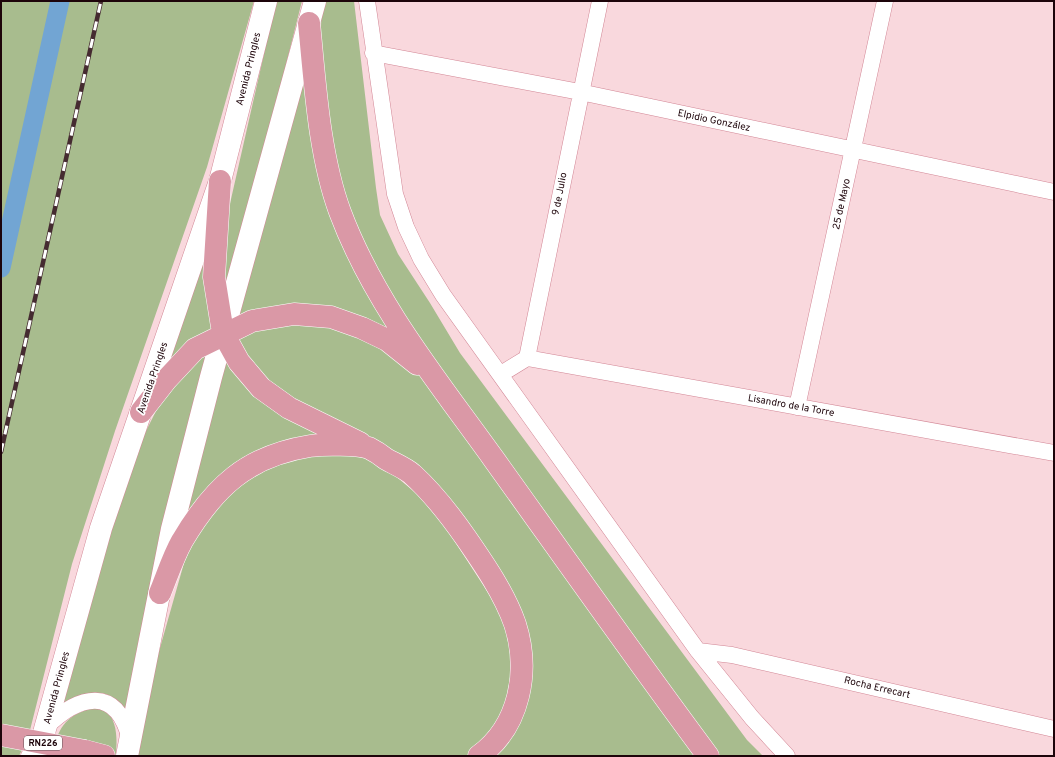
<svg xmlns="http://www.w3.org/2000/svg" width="1055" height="757" font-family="Overpass,sans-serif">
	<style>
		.green { fill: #a8bc8e }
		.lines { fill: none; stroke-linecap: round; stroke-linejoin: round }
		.canal { stroke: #72a5d3; stroke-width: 19 }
		.minor-casing { stroke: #d28695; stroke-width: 17 }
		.secondary-casing { stroke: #d28695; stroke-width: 23 }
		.trunk-casing { stroke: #fff; stroke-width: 23 }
		.minor { stroke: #fff; stroke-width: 16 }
		.secondary { stroke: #fff; stroke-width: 22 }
		.trunk { stroke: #da98a6; stroke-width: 22 }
		.rail-casing { stroke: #452b31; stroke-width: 4.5 }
		.rail { stroke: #fff; stroke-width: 3; stroke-dasharray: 9; stroke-linecap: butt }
		.trunk-bridge-casing { stroke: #fff; stroke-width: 23; stroke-linecap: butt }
		.trunk-bridge { stroke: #da98a6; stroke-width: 22 }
		.labels { text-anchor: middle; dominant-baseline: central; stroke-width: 3.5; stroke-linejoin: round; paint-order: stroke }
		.shield { fill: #fff; stroke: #614f54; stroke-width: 1 }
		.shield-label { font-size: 9px; font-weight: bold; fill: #1d040a }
		.street-label { font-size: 10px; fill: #1d040a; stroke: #fff }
	</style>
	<rect width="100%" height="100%" fill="#f9d8dd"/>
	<path class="green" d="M1,1h253l-47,166 -92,264 -43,133 -44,174 -9,18h-18z
		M276,1h26l-76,302 -4,-17 2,-56z
		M322,1h32l22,187 4,27 18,39 32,49 30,50 287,387 16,16h-48l-349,-493 -29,-85 -17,-127z
		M308,58l4,51 90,234 -20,-14 -146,-8z
		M207,251l12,77 -57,48z
		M299,321l62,13 50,33 25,23 262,366h-205l34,-109 -85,-154 -148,-90 -39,-30 -21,-37z
		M211,349l-85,363c-18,-28 -38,-20 -63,-9l45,-164 33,-98 19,-38 22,-32z
		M225,355l100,81 -27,3 -115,89z
		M347,454l20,5 26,15 30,25 21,26 56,86 9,29 4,32 -5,32 -14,27 -23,25h-335l22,-101 26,-92 10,-24 28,-42 53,-35 36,-7z
		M92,708h12c14,13 13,30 12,48h-65c8,-28 12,-39 41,-48z"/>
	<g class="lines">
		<path class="canal" d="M1,268l59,-267"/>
		<g class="minor-casing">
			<path id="minor" d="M367,1l28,193 11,33 15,32 22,36 255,356 54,67 35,38
				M373,53l207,39 474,100
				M527,358l527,95
				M501,374l26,-16 73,-357
				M797,407l88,-406
				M698,651l34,4 322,74
				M29,756c6,-9 10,-21 17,-29 33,-32 70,-42 84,12"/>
		</g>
		<g class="secondary-casing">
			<path id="secondary" d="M40,756l5,-27 56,-201 119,-347 46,-180
				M127,756l45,-227 39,-152 104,-376"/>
		</g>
		<g class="trunk-casing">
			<path id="trunk" d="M309,23c6,60 10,132 31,189 34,91 97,168 153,246 71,99 142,200 215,298
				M220,181l-6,96 9,56 16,29 22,26 28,20 71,35
				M141,412l25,-32 29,-31 57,-28 42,-7 37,3 31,11 25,12 30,24
				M160,593c7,-17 13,-36 22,-52 32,-54 65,-85 128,-95 13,-2 48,-2 59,2 6,3 12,7 17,11 9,5 19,9 26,15 21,19 38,41 54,64 18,26 38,55 49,86 15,47 5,102 -36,132
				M85,751l19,5"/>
		</g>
		<use href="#minor" class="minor"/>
		<use href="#secondary" class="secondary"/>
		<use href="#trunk" class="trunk"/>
		<g class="rail-casing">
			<path id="rail" d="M1,452l100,-451"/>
		</g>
		<use href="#rail" class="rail"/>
		<g class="trunk-bridge-casing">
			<path id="trunk-bridge" d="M1,735l84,16"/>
		</g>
		<use href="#trunk-bridge" class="trunk-bridge"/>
	</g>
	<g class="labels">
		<rect class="shield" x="24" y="736" width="38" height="14" rx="3"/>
		<g class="shield-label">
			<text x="43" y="743">RN226</text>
		</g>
		<g class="street-label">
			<text transform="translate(249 69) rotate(-76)">Avenida Pringles</text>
			<text transform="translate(714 121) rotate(12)">Elpidio González</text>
			<text transform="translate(560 194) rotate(-79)">9 de Julio</text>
			<text transform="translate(842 204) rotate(-78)">25 de Mayo</text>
			<text transform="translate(153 378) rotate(-71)">Avenida Pringles</text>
			<text transform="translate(791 406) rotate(10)">Lisandro de la Torre</text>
			<text transform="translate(57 688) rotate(-75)">Avenida Pringles</text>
			<text transform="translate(877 688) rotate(13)">Rocha Errecart</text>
		</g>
	</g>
	<rect width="1055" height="757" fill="none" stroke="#1d040a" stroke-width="4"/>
</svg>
